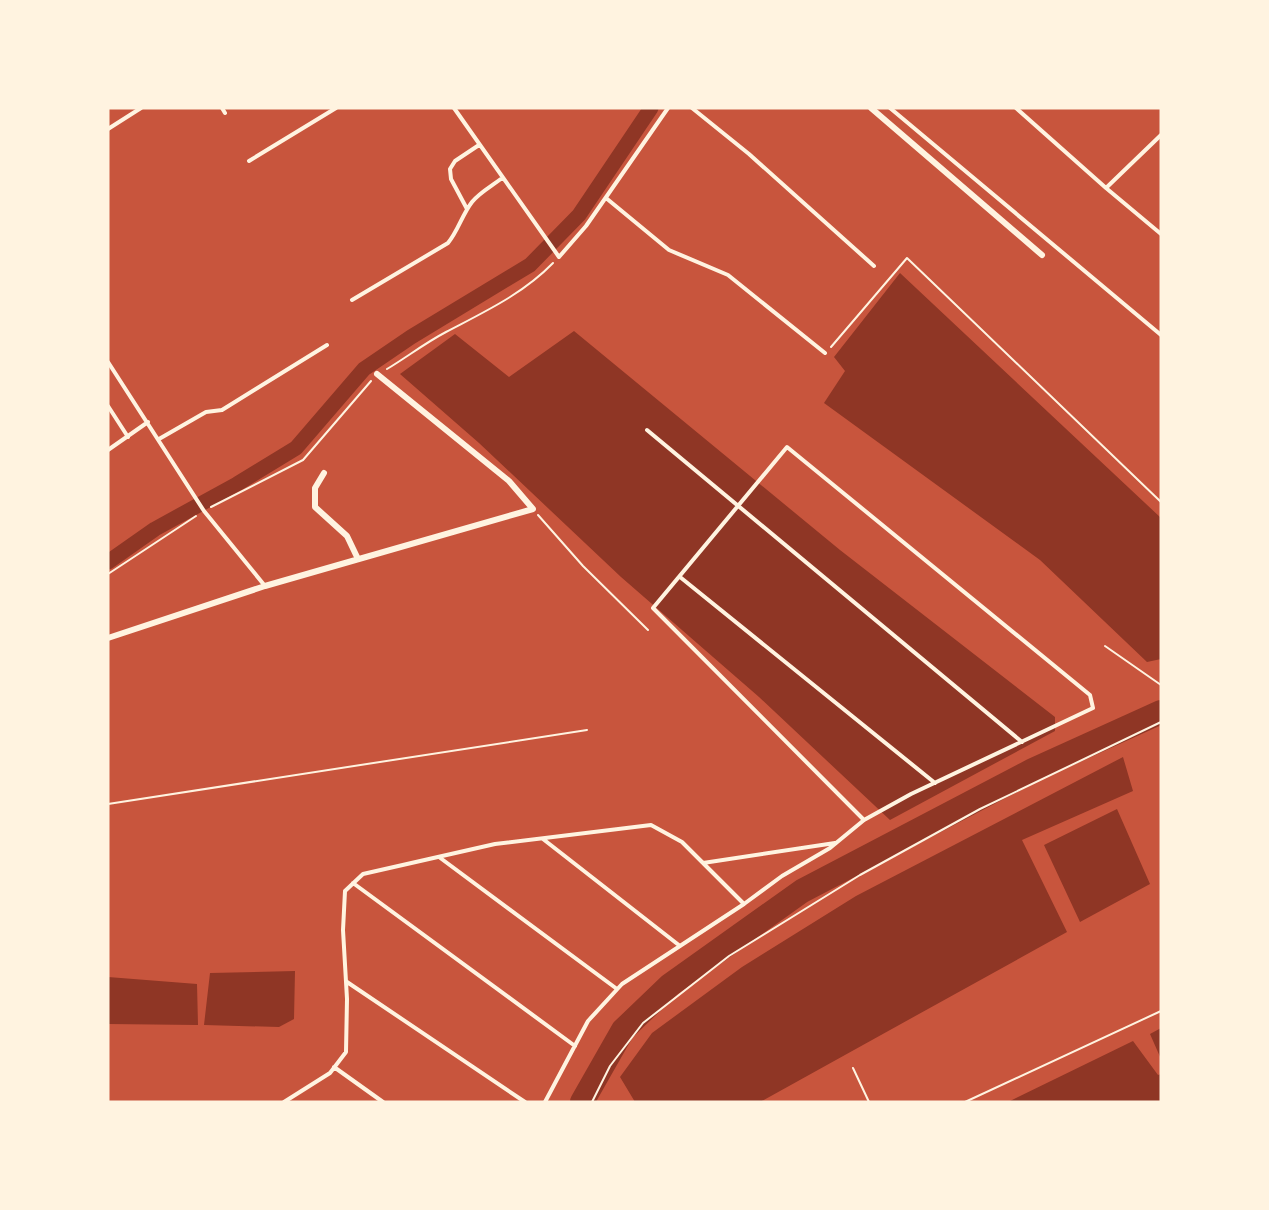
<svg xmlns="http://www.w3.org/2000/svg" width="1269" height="1210" font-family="'Work Sans',sans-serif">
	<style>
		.water { fill: #8f3625 }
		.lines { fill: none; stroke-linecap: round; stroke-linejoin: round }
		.canal { stroke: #8f3625; stroke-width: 15 }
		.river { stroke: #8f3625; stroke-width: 24 }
		.path { stroke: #fff3e0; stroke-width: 2 }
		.service { stroke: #fff3e0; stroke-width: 4 }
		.minor { stroke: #fff3e0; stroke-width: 6 }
	</style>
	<rect width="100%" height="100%" fill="#c8553d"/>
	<path class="water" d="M900,273l261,245v141l-14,3 -107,-102 -216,-157 21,-32 -11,-14z
		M574,331l266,219 215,167v14l-165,89 -131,-123 -138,-120 -142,-134 -79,-69 55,-40 54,43z
		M1123,757l10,34 -111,49 45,92 -307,170h-125l-15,-25 32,-44 90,-66 114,-71z
		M1117,809l33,75 -70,38 -36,-77z
		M295,971l-1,48 -15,8 -75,-2 6,-52z
		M108,977l89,7 1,41 -90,-1z
		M1161,1028v31l-11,-25z
		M1133,1041l25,34 3,-1v28h-153z"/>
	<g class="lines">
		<path class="canal" d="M108,562l47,-33 82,-45 59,-36 68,-79 47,-32 119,-72 49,-50 72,-107"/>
		<path class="river" d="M582,1102l41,-72 47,-45 132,-94 231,-121 128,-58"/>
		<path class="path" d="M831,347l76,-89 254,244
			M387,369c20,-12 38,-26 59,-37 38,-20 77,-38 107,-69
			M211,507l92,-47 68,-79
			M538,515l45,51 65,64
			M108,574l88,-58
			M1105,646l56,39
			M108,804l479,-74
			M853,1068l16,34
			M592,1102l18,-36 33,-43 86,-67 131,-81 120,-66 181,-87
			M965,1102l196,-91"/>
		<path class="service" d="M222,108l3,5
			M454,108l105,149 27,-31 82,-118
			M692,108l57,46 125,112
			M890,108l271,227
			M1016,108l90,80 55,-53
			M108,129l33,-21
			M249,161l87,-53
			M1106,188l55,46
			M606,198l63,52 59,25 97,78
			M467,209l-16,-30 -1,-10 5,-8 24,-16
			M352,300l96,-57c10,-12 14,-28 24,-41 8,-10 20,-16 30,-24
			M108,362l96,149 61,75
			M108,406l20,31
			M647,430l375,312
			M159,439l47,-27 16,-2 105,-65
			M108,450l40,-28
			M680,577l255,206
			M543,839l137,107
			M439,857l178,132
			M703,863l132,-20
			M353,883l222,163
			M347,982l178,120
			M334,1067l49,35
			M284,1102l46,-29 16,-21 1,-53 -4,-69 2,-39 18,-17 132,-30 156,-19 31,17 62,62 38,-28 48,-28 34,-28 47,-26 182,-86 -3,-13 -303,-248 -134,161 211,212
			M545,1102l43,-81 34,-37 122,-80"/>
		<path class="minor" d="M871,108l171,147
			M324,473l-9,15v19l32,29 11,23
			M108,638l157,-52 268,-77 -24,-28 -132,-107"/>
	</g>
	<rect width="1269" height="1210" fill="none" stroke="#fff3e0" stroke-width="219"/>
</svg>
